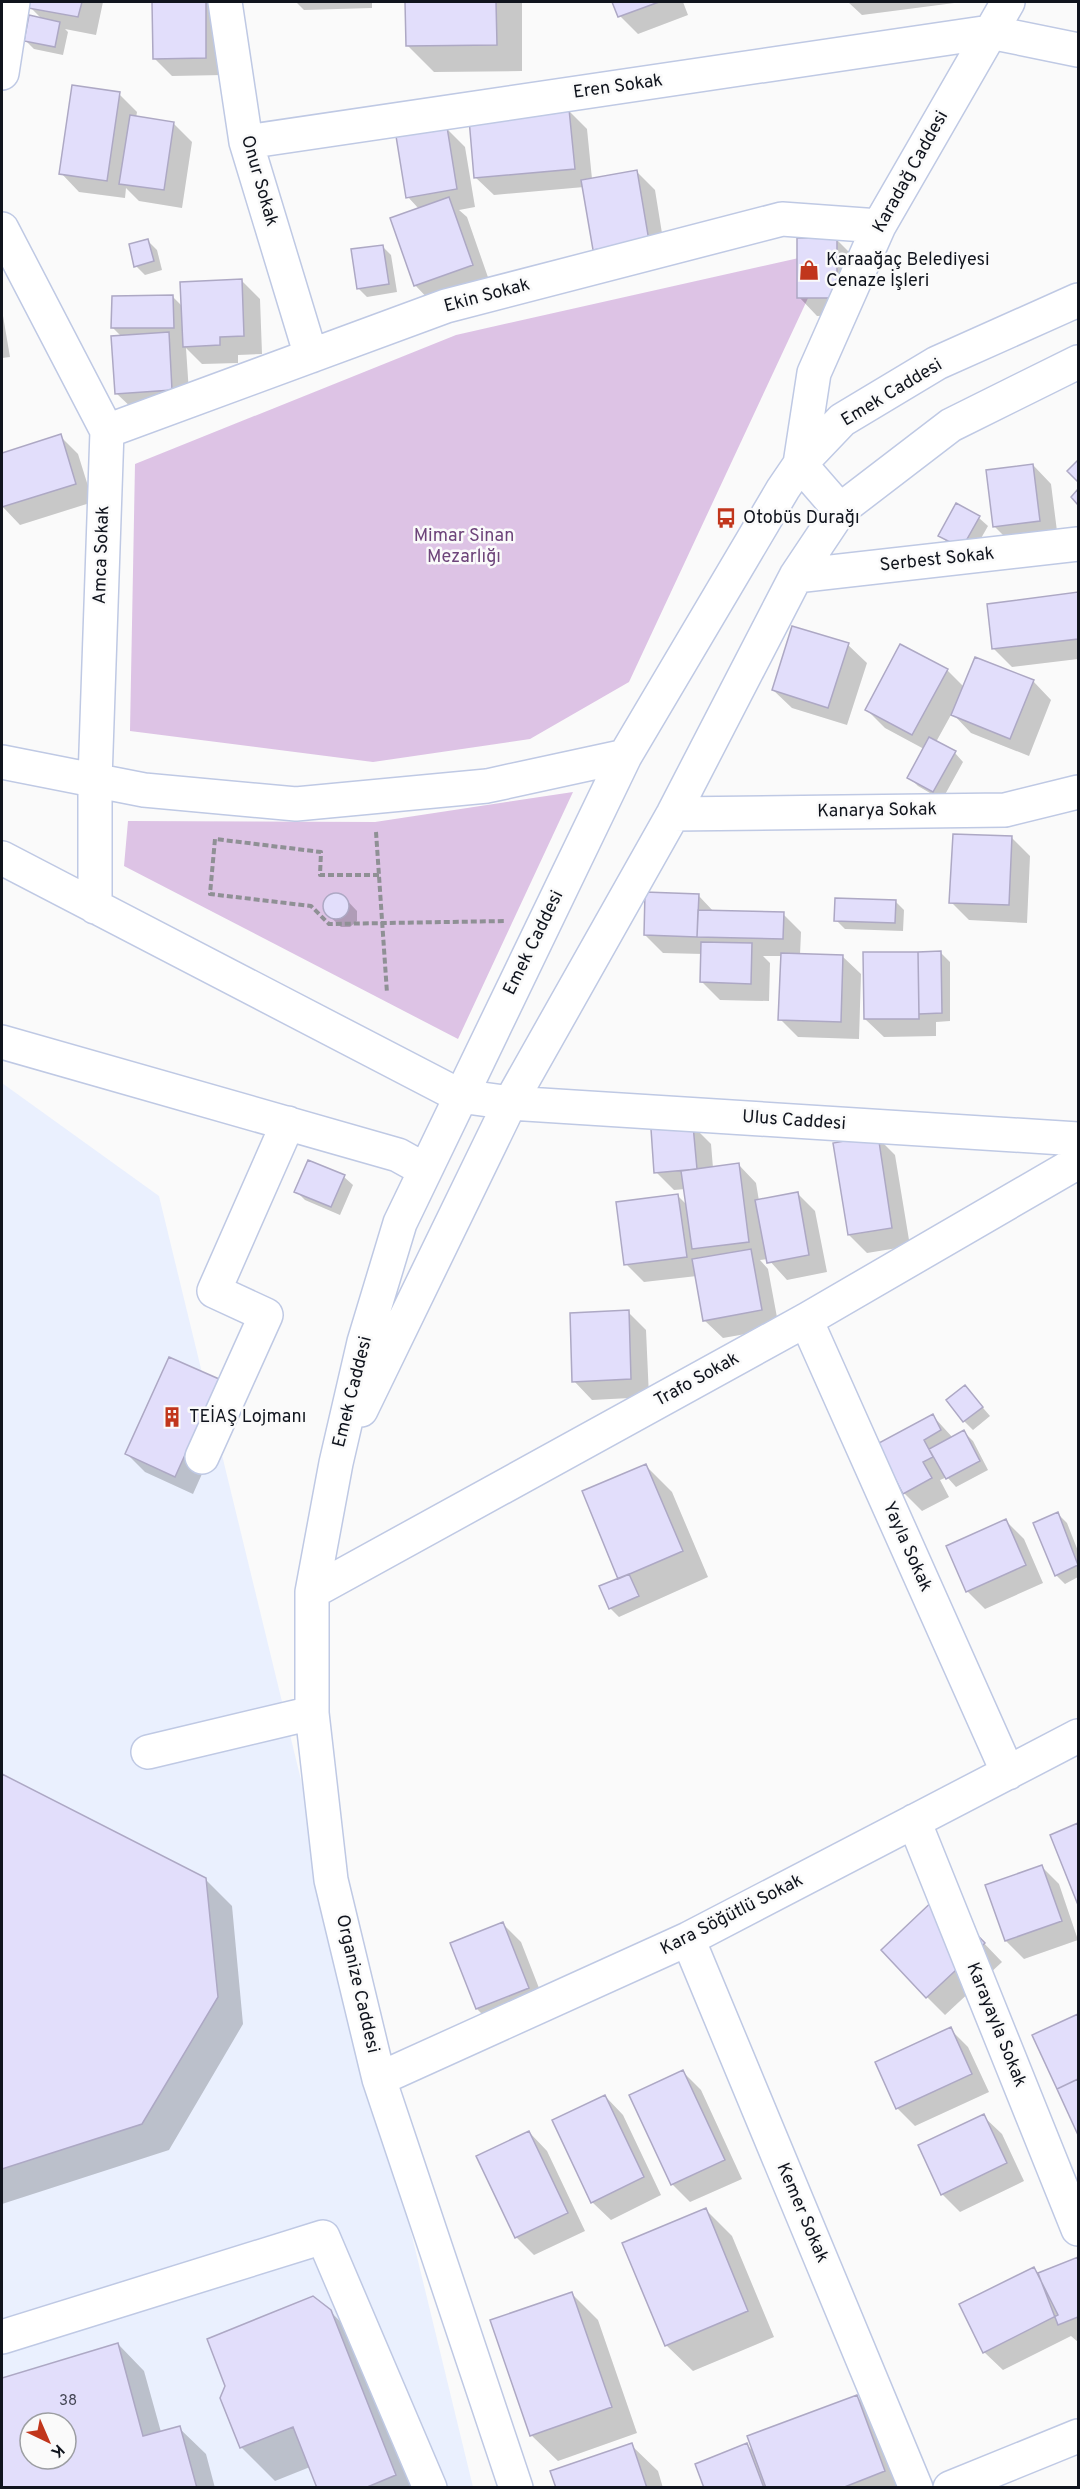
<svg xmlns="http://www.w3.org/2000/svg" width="1080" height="2489" font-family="Overpass,sans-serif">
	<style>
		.built { fill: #eaf0fe; fill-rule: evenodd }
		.green { fill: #ddc3e5 }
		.shadow { fill: #0003; fill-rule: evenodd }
		.building { fill: #e2defb; stroke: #ada8c4; stroke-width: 1.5; fill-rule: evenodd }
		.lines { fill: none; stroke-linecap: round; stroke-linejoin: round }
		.minor-casing { stroke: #bfc9e4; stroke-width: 36 }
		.path { stroke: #8f9095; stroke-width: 4; stroke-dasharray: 6 3; stroke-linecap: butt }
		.minor { stroke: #fff; stroke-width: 33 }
		.labels { text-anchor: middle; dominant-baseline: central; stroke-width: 5; stroke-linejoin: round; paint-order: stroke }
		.number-label { font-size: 15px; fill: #444654 }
		.street-label { font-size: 18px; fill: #10141d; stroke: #fafafa }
		.poi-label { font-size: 18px; fill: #10141d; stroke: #fafafa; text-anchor: start }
		.park-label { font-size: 18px; fill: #6d447a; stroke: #fafafa }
	</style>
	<rect width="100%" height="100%" fill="#fafafa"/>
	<path class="built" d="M2,1083l157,113 314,1291h-471zM30,2423h36v36h-36z"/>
	<path class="green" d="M830,251l-201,431 -99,57 -157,23 -243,-31 5,-267 321,-129z
		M573,792l-115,247 -334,-173 4,-45 247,1z"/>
	<path class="shadow" d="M31,2h72l-7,33 -31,-6 3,3 -5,23 -29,-6 -9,-9 17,-21 -12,-12z
		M154,2h69v73l-51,1 -18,-18z
		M296,2h76v6l-68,2z
		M407,2h115v69l-88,1 -27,-27z
		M614,2h69l5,13 -50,19 -18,-18z
		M848,2h114l-100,13z
		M119,94l18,18 -1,6 38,6 18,18 -10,66 -43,-7 -13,-13 -1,10 -46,-6 -18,-19z
		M569,111l18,18 5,50 45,-7 18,18 11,68 -53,9 -19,-18 -10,-62 -90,8 -19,-18z
		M447,129l18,18 10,60 -16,3 8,7 23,66 -57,21 -18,-19 4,-76 -11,-12z
		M836,239l18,18v58l-37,1 -18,-19z
		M148,241l9,9 5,20 -17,5 -9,-9z
		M382,246l9,9 6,37 -30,5 -9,-9z
		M242,281l18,18 2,55 -24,1v8l-36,1 -16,-16 4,60 -55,3 -19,-18 6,-56 -9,-9 60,-31 10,10z
		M2,310l8,47 -8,1z
		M60,436l18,18 15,48 -73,23 -18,-19v-51z
		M1033,465l18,19 7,55 -46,5 -18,-18z
		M979,518l9,8 -17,30 -22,-12 -9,-9z
		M1078,594v65l-66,8 -18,-18 -5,-44z
		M848,645l19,18 -20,62 -55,-17 -19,-18z
		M947,670l17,17 69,-6 18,19 -22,56 -58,-23 -19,-20 -16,29 19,11 8,9 -21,38 -24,-14 -9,-9 15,-28 -39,-21 -18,-18z
		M1011,837l19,19 -3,67 -58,-3 -18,-18z
		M341,894l16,17v10l-7,6h-9l-17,-16v-10l7,-6z
		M698,895l16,17 69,2 18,18 -1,23 42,1 19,18 -2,65 -61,-2 -18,-18 2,-63h-19l7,7 -1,38 -49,-1 -18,-18 1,-28 -40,-1 -18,-18z
		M895,901l9,9 -1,21 -58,-2 -9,-9z
		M941,953l9,9v59l-14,1v14l-52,1 -19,-18v-65z
		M693,1126l18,18 2,24 25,-4 18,19 3,18 38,-8 18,18 12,61 -40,8 -19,-21 -8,1 8,9 11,59 -56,10 -19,-18 -7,-44 -53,6 -18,-18 52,-68 9,9 -2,-16 -11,1 -18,-18z
		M877,1137l18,18 15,91 -43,7 -18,-18z
		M344,1177l9,8 -13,30 -35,-15 -9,-9z
		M628,1312l18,18 3,67 -57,3 -18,-19z
		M218,1380l18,18 -43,96 -48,-22 -18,-18z
		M965,1387l25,29 -17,14 -9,-9z
		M933,1416l20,22 11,-6 9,9 15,29 -32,17 -9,-10 -7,3 9,17 -27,14 -18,-18z
		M646,1466l26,26 36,85 -89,40 -9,-9 10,-29z
		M1058,1514l9,9 11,28v26l-13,7 -9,-9z
		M1006,1521l18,18 19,44 -58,26 -18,-18z
		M2,1775l203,104 27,27 11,118 -74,126 -167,54z
		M1078,1824v77l-26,-65z
		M1041,1866l18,18 19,56 -54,19 -18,-18z
		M957,1915l45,47 -57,53 -18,-18z
		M503,1924l18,18 25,64 -51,21 -18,-18 -25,-65z
		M1078,2016v116l-44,-96z
		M950,2029l18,18 21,45 -74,34 -18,-18z
		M683,2072l18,18 41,89 -52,23 -18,-18z
		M605,2096l18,19 38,80 -50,25 -19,-18z
		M983,2116l19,18 22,47 -64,31 -18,-18z
		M529,2132l18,19 38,80 -51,24 -18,-18z
		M705,2209l27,27 42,101 -81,34 -27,-26z
		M1078,2259v83l-7,-6 -68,34 -19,-18 50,-83 6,5z
		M572,2294l26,26 39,113 -79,28 -27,-26z
		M330,2311l34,35 56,142h-101l-9,-21 -35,14 -34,-34z
		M118,2344l26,27 17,61 18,-4 27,26 9,34h-213v-108zM30,2423h36v36h-36z
		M857,2397l27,26 23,65h-201l41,-43 8,8z
		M631,2445l27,26 5,17h-106z"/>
	<path class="building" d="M30,2h52l-4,15 -50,-9z
		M152,2h54v56l-53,1z
		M405,2h91l1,43 -91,1z
		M612,2h47l-41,15z
		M29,15l31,7 -5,25 -31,-6z
		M72,85l48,7 -13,89 -48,-7z
		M569,109l6,60 -101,9 -5,-59z
		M130,115l44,7 -10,68 -45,-6z
		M447,127l10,62 -51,9 -10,-62z
		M637,170l12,71 -56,9 -12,-70z
		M449,197l24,68 -59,21 -24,-68z
		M797,238h40v60h-40z
		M148,239l6,22 -20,6 -5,-23z
		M383,245l6,39 -32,5 -6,-40z
		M242,279l2,57 -24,1v8l-37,2 -3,-65z
		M173,295l1,33h-63l1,-32z
		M169,332l3,58 -57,4 -4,-58z
		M61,434l15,50 -74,23v-54z
		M1078,460v22l-11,-11z
		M1033,464l7,57 -47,6 -7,-57z
		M1078,489v16l-7,-8z
		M956,503l24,13 -18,32 -24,-12z
		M1078,592v47l-86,10 -5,-45z
		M792,626l57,17 -21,65 -56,-18z
		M900,644l48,25 -36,66 -47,-25z
		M975,657l59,23 -24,59 -59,-24z
		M929,737l27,14 -23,41 -26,-14z
		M953,834l59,2 -3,69 -60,-2z
		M645,892l54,2 -2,43 -53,-2z
		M323 906a13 13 0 1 1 26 0a13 13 0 1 1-26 0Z
		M835,898l61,2 -1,23 -61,-2z
		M698,910l86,2 -1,27 -86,-2z
		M701,942l51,1 -1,41 -51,-2z
		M941,951l1,62 -23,1 -1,-62z
		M863,952h55l1,67h-55z
		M781,953l62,2 -2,67 -63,-2z
		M693,1125l4,44 -43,4 -3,-44z
		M878,1135l14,93 -44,7 -15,-92z
		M308,1160l37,15 -14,32 -37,-15z
		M739,1163l10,79 -57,7 -11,-78z
		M798,1192l11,63 -42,8 -12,-63z
		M678,1194l9,63 -63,8 -8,-63z
		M751,1249l11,61 -59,11 -11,-62z
		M629,1310l2,69 -59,3 -2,-69z
		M169,1357l50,22 -44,98 -50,-23z
		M965,1385l18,22 -20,15 -17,-22z
		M933,1414l8,16 -17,10 9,17 -10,5 9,16 -29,16 -26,-50z
		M964,1430l16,31 -34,18 -17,-30z
		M646,1464l37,87 -65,28 -36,-88z
		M1058,1512l20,53 -23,11 -22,-53z
		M1006,1519l20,46 -60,27 -20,-46z
		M629,1574l10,22 -30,13 -10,-23z
		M2,1774l204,104 12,119 -76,127 -140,45z
		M1078,1823v82l-28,-70z
		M1042,1865l20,56 -57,20 -20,-56z
		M939,1895l46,48 -59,55 -45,-48z
		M503,1922l26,66 -53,21 -26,-66z
		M1078,2014v65l-21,10 -25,-54z
		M951,2027l21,47 -76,35 -21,-47z
		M683,2070l42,90 -54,25 -42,-90z
		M1078,2079v56l-21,-46z
		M605,2095l39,82 -53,26 -39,-83z
		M984,2114l23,49 -66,32 -23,-50z
		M529,2131l39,82 -53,25 -39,-82z
		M706,2208l42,103 -83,35 -43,-103z
		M1078,2257v60l-20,8 -20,-52z
		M1034,2267l24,48 -75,38 -24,-49z
		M572,2292l40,115 -82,29 -40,-116z
		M313,2296l18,14 65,165 -31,13h-48l-24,-61 -53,21 -20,-50 5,-12 -18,-47z
		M118,2343l25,93 37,-10 17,62h-195v-110zM30,2423h36v36h-36z
		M857,2395l28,76 -43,17h-76l-19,-52z
		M632,2443l15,45h-91l-6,-17z
		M747,2443l17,45h-60l-9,-24z"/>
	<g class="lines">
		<g class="minor-casing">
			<path id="minor" d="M225,2l21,140 65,214
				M2,73l11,-71
				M246,142l744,-110 88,18
				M2,229l105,202 -12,349v127
				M107,431l339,-125 336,-87 97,7
				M840,510l-40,-46 14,-91 65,-147 129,-224
				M796,576l282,-32
				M2,762l142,28 152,14 191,-18 138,-30
				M673,814l332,-4 73,-18
				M2,858l458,238 50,7 568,36
				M2,1042l396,113 27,15
				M806,1320l202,453
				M361,1410l149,-307 163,-289 123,-238 44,-66 111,-85 127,-63
				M202,1457l64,-142 -52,-24 74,-168
				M312,1592l494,-272 272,-158
				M148,1752l164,-39
				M914,1821l164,408
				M688,1939l228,549
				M379,2079l309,-140 390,-203
				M2,2337l321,-100 107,251
				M516,2488l-137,-409 -48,-199 -19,-167v-121l24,-129 28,-121 36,-119 225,-467 158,-267 17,-25 42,-44 95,-57 141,-63
				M950,2488l128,-52"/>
		</g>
		<path class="path" d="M376,832l11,161
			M379,875h-59l1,-23 -106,-13 -5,55 101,12 18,18 177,-3"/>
		<use href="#minor" class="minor"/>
	</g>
	<defs>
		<g id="shop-bare" transform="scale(1.62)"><path d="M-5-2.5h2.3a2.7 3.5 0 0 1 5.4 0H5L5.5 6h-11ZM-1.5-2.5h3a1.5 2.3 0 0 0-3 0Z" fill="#c1361c" stroke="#fafafa" stroke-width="2.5" paint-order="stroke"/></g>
		<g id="bus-bare" transform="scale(1.62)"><path d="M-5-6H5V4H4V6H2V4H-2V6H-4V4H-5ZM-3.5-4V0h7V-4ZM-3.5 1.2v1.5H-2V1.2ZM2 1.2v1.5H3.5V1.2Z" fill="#c1361c" stroke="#fafafa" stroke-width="2.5" paint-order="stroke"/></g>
		<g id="building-bare" transform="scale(1.62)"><path d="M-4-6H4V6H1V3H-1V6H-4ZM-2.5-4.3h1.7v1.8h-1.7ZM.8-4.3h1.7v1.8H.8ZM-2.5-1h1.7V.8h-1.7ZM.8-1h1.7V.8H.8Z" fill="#c1361c" stroke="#fafafa" stroke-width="2.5" paint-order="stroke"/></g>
	</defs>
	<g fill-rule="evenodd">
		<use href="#shop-bare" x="809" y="270"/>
		<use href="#bus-bare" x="726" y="518"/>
		<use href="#building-bare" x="172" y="1417"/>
	</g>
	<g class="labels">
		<g class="number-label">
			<text x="68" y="2401">38</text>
		</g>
		<g class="street-label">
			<text transform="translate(618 87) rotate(-8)">Eren Sokak</text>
			<text transform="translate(911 172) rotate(-61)">Karadağ Caddesi</text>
			<text transform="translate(259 181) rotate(74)">Onur Sokak</text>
			<text transform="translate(487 296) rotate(-15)">Ekin Sokak</text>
			<text transform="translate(892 393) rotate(-31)">Emek Caddesi</text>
			<text transform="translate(102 555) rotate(-88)">Amca Sokak</text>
			<text transform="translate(937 560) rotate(-6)">Serbest Sokak</text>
			<text transform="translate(877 811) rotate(-1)">Kanarya Sokak</text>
			<text transform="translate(534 943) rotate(-64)">Emek Caddesi</text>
			<text transform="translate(794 1121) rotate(4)">Ulus Caddesi</text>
			<text transform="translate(697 1380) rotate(-29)">Trafo Sokak</text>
			<text transform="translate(353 1392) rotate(-76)">Emek Caddesi</text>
			<text transform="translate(907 1547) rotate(66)">Yayla Sokak</text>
			<text transform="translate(732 1915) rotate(-27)">Kara Söğütlü Sokak</text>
			<text transform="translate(357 1984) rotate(77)">Organize Caddesi</text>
			<text transform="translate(996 2025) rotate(68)">Karayayla Sokak</text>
			<text transform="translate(802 2213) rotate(67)">Kemer Sokak</text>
		</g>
		<g class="poi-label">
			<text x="826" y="260">Karaağaç Belediyesi<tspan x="826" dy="21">Cenaze İşleri</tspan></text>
			<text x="743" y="518">Otobüs Durağı</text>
			<text x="189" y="1417">TEİAŞ Lojmanı</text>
		</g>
		<g class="park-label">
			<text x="464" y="536">Mimar Sinan<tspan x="464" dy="21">Mezarlığı</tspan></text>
		</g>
	</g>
	<rect width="1080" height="2489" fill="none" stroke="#10141d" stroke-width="6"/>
	<g transform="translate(48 2441) rotate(136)"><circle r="28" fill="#fafafa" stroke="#9c9ea2" stroke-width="1.5"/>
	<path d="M0-4.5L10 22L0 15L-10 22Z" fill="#c1361c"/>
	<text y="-9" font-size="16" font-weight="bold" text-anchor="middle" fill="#10141d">K</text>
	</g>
</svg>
